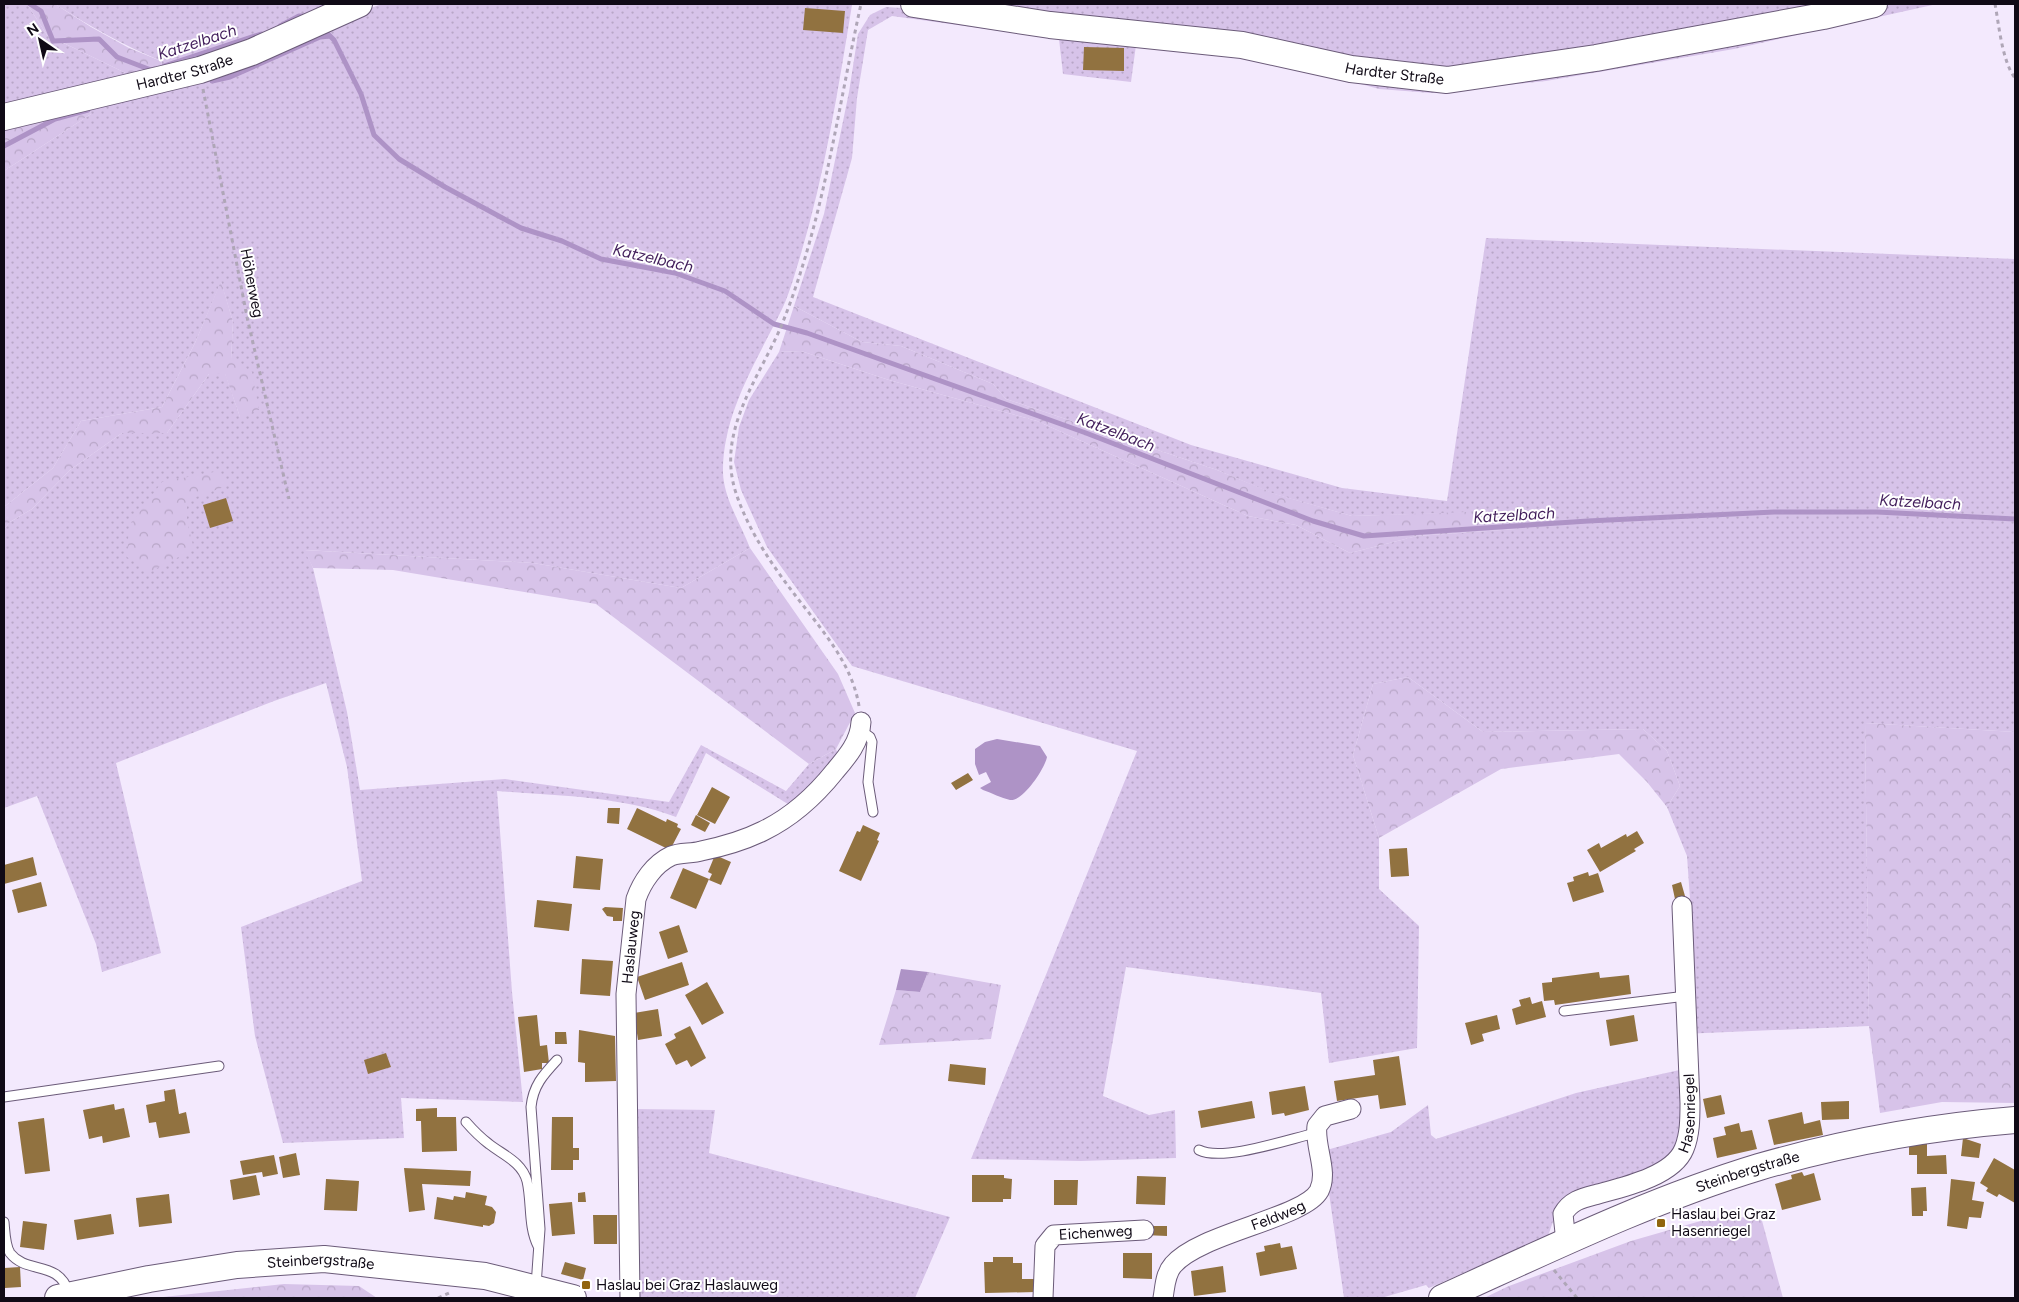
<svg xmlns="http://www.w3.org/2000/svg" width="2019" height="1302" font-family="Figtree,sans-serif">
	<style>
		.grass { fill: url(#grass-dots) }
		.forest { fill: url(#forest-crowns) }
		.water { fill: #ae93c6 }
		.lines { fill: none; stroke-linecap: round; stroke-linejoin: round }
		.stream { stroke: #ae93c6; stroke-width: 5 }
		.building { fill: #917240 }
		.lane-casing { stroke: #6b5b79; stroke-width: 11 }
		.street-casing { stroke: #6b5b79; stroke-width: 21 }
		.secondary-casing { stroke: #6b5b79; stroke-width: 28 }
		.path { stroke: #afa6b7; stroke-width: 3; stroke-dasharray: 4 4; stroke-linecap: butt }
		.lane { stroke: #fff; stroke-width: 9 }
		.street { stroke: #fff; stroke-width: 19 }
		.secondary { stroke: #fff; stroke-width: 26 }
		.poi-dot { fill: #91650e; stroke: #fff; stroke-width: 2 }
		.labels { text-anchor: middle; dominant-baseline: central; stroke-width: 4; stroke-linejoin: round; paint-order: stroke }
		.street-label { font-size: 15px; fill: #100a16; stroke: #fff }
		.poi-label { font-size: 15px; fill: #100a16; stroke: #fff; text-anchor: start }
		.water-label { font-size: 16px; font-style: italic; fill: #421e5b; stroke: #fff }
	</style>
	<defs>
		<pattern id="grass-dots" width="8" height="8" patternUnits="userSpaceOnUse" patternTransform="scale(1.25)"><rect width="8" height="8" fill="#d7c3e9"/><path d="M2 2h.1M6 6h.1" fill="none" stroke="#b8a6c7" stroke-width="1.8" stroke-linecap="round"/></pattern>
		<pattern id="forest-crowns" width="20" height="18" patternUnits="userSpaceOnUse" patternTransform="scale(1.25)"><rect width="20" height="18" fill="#d7c3e9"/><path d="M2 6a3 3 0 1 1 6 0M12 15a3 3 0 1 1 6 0" fill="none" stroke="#b8a6c7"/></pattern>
	</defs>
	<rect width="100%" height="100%" fill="#f3e9fd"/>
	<path class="grass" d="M4,4h23l20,31 89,43 -132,35z
		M55,4h282l-30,15 -143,51 -3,-9c-38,-16 -72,-35 -106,-57z
		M382,4l470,1c-14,85 -27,169 -52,252 -5,16 -10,35 -17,50 -25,52 -61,106 -60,166 1,26 18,51 27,75l-69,40 -148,-25 -228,-13 8,18 34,144 13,78 145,-11 164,23 32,-57 85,46 23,-27 27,-15 4,11 -49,46 -85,-53 -30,64c-56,-21 -119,-21 -179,-26l15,201 11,110 -122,-4 3,40 -121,5 -28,-107 -14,-109 121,-46 -15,-114 -21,-84 -52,18 -158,62 45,190 -59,19 -6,-28 -59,-148 -33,12v-279l6,-7 22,-13 38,-39 52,-37h45l42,-59 16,-1 15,44 -9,-58 2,-37 -12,-40 -26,61 -33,64 -81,14 -28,47 -49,39v-336l87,-57 -1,-9z
		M964,4h868l-160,34 -224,31 -62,-6z
		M1889,4h48l-203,45 -188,32 -115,12 -52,-4 -116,-32 -74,-10 -53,-2 -5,37 -68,-8 -4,-35 -167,-23 -24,14 -11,68 -5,60 -39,139 378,148 151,43 105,13 39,-263 529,21v473l-150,-9 4,303 -187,8 -5,-116 13,-19 -3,-43 -20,-49 13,-21 -13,-35 -24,-22 -160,3 -75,-55 -35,7 -20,71 26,83v51l40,37 -2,122 -88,15 -8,-70 -195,-26 -23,129 46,19 26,-5 1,48 -95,3 -110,-2 166,-408 -285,-85 -85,-119 -26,-57 -7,-28 5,-35 10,-27 30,-48 22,-1 88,29 148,41 211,95 48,9 54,28 67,-17 99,-7 12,-18 -176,5 -78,-22 -57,-24 -211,-71 -13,-15 -92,-38 -39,-4 -68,-36 30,-92 25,-122 9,-58 12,-19 16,-8 15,1 179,27 138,9 138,29 66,9h47l114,-14 102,-17z
		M1684,1069l1,62 -20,33 -107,43 -10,29 -119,52 -3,-3 -45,13h-37l-21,-147 68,-19 37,-27 3,30 5,4 140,-46z
		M633,1109l82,1 -6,43 241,64 -35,81h-281z"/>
	<path class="forest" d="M27,4h28l36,23 38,21 32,13 3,9 -28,8 -89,-43z
		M90,105l1,9 -87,57v-43z
		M221,281l12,41 -2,37 21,13 7,38 -19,7 -15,-43h-16l-42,59h-45l-52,37 -38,39 -22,13 -6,7v-22l49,-39 28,-47 81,-14 33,-64z
		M794,306l68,36 39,4 92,38 13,15 211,71 58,24 77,22 177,-6 -12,19 -100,7 -67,17 -54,-28 -48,-9 -211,-95 -148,-41 -88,-29 -22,1z
		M219,471l8,15 -40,14v22l7,27 -44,23 -23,-15 2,-31 33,-44z
		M750,548l88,126 17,39 -19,36 -27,15 -213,-160 -203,-34 -80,-2 -9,-18 229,13 148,25z
		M1408,677l75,55 160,-3 24,22 13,35 -13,21 -20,-25 -28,-28 -118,15 -122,69 -26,-83 20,-71z
		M1865,723l150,9v371l-73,-1 -62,11 -11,-87z
		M928,972l73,13 -10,54 -112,6 17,-55 24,2z
		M1761,1217l22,81h-299l25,-12 122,-45 80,-23z
		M284,1284l75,2 18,12h-223z"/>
	<path class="water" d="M997,739l43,7 7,11c-2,11 -24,45 -37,43 -9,-2 -18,-7 -27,-10l-3,-2 11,-6 -5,-10 -7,3 -4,-11v-15l10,-7z
		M901,969l27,3 -8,20 -24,-2z"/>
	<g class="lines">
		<path class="stream" d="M30,4l11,7 12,30 46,-2 18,18 34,13 3,-1
			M280,26l19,-10h7
			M326,32l8,8 27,54 13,41 25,24 46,28 76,41 41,13 39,18 74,14 50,18 49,33 33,9 279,100 227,88 51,15 224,-15 186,-9h103l138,7
			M164,66l97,-32
			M212,81l18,-4 90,-40 10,-1
			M4,146l51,-27 33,-9"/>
	</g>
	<path class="building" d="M805,8l40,3 -2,22 -40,-3z
		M1084,47l40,1v23l-41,-1z
		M226,498l7,23 -23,7 -7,-23z
		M968,773l5,7 -17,10 -5,-7z
		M712,787l18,10 -15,27 -18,-9z
		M608,808h12l-1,16 -12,-1z
		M637,808l29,14 1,-3 11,5 -1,3 4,2 -11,21 -43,-21z
		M696,815l14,8 -5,9 -14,-7z
		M863,825l17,8 -3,7 2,1 -18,40 -22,-10 18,-40 3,1z
		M1637,831l7,12 -10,6 2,2 -36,21 -13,-22 12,-7 2,5 25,-14 1,3z
		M1407,848l2,28 -18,1 -2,-28z
		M715,855l16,7 -10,23 -12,-5 3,-6 -4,-2z
		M576,856l27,3 -3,31 -27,-2z
		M33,857l4,18 -33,9v-19z
		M683,868l26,11 -13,30 -26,-11z
		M1588,872l1,4 9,-3 6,19 -31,10 -6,-19 7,-2 -1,-4z
		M41,882l6,24 -29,7 -6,-23z
		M1681,882l4,14 -10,3 -3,-14z
		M537,900l35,4 -3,27 -35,-4z
		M605,907l18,1 -1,13h-9v-4l-6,-1 -5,-7z
		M679,925l9,27 -20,7 -9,-27z
		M582,959l31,2 -3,35 -30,-2z
		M682,962l7,23 -44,15 -8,-23z
		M1599,972l1,6 29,-3 2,19 -76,11 -1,-5 -10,1 -2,-18 10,-1v-4z
		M707,982l17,31 -22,12 -17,-30z
		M1530,997l2,7 10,-3 4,16 -30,8 -4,-16 9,-3 -2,-6z
		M658,1009l4,27 -24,4 -4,-27z
		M537,1015l3,31 7,-1 2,18h-7v6l-18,3 -6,-55z
		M1497,1015l3,14 -18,5 2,7 -13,4 -6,-22z
		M1634,1015l4,26 -28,5 -4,-26z
		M690,1026l16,32 -15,9 -4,-7 -11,5 -11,-21 11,-6 -2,-4z
		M579,1030l36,6 1,45 -31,1v-19l-7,-1z
		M555,1032h11l1,12h-12z
		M386,1053l5,14 -23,7 -4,-14z
		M1399,1056l7,49 -26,4 -2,-14 -41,6 -3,-20 41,-6 -2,-15z
		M950,1064l36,4 -1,17 -37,-4z
		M1305,1086l4,24 -24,6 -1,-3 -12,2 -3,-23z
		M175,1089l4,25 7,-2 4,21 -31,5 -3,-16 -7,1 -3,-18 19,-4 -1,-10z
		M1721,1095l4,19 -18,4 -4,-19z
		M1252,1101l3,17 -54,10 -3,-17z
		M1849,1101v18l-27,1 -1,-18z
		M114,1104l1,6 9,-2 6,29 -27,6 -1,-7 -13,3 -6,-29z
		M437,1108v9h19l1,34 -35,1 -1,-31h-5v-12z
		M1802,1112l2,12 16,-4 3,15 -49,10 -6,-25z
		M552,1117h21v31h6v12h-6v10h-22z
		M44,1118l6,53 -25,3 -7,-52z
		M1739,1123l2,9 11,-2 5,19 -40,9 -4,-20 13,-3 -2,-8z
		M1963,1138l18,6 -2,14 -18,-2z
		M1909,1143h18v13l19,-1 1,19h-30v-19h-8z
		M296,1153l4,22 -17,3 -4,-21z
		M274,1155l4,19 -15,3 -1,-5 -19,3 -3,-14z
		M1994,1158l21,12v33l-16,-9 -2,3 -11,-6 2,-3 -8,-5z
		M404,1168l67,3 -1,15 -48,-2 3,26 -16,2z
		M1802,1172l2,4 10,-3 7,27 -39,10 -7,-26 17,-5 -1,-4z
		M256,1175l4,20 -27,5 -3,-20z
		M972,1175h32v3l8,1 -1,20h-8v3h-31z
		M1137,1176l29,1 -1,28 -29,-1z
		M326,1179l33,2 -2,30 -33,-1z
		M1951,1179l24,3 -3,18 12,2 -3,16 -12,-1 -2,12 -20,-3z
		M1054,1180h24l-1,25h-23z
		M1926,1187l1,24h-4v5h-11l-1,-28z
		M466,1192l21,4 -2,9 7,2 4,5 -2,11 -5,3 -6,-1v2l-49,-8 3,-22 16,3 1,-4 11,2z
		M585,1192l1,10h-8v-9z
		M169,1194l3,29 -33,4 -3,-29z
		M572,1202l3,32 -23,2 -3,-32z
		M111,1214l3,20 -37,6 -3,-20z
		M593,1215h24v29h-23z
		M23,1221l24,3 -3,26 -24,-3z
		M1144,1226h23v10l-23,-1z
		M1280,1243l1,5 11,-2 5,23 -37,7 -4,-23 9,-2 -1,-5z
		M1123,1253h29v26l-29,-1z
		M993,1257h20v6h9v16h13l1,13 -51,1 -1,-31h9z
		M565,1262l21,6 -3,12 -22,-6z
		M1223,1266l3,26 -32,4 -3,-25z
		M20,1267l1,20 -16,1 -1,-20z"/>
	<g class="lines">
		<g class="lane-casing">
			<path id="lane" d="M860,730l10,7 2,5 -4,40 5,30
				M1564,1011l122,-15
				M4,1097l215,-31
				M466,1122c7,8 15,16 23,22 14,11 33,18 38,37 5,22 1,45 11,65
				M1199,1150c24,12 90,-11 117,-17
				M4,1222c1,10 1,23 6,31 17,22 48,6 59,40
				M536,1286l4,-57 -9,-122c2,-21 12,-32 26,-47"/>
		</g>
		<g class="street-casing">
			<g id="street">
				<path id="s1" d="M1566,1242l-3,-28c8,-14 20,-16 35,-20 26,-7 75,-18 86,-45 6,-14 6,-31 6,-46l-8,-197"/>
				<path id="s2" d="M630,1298l-4,-304 10,-95c6,-17 18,-35 35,-43 10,-4 21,-2 30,-5 20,-4 44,-11 62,-20 29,-14 52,-35 72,-60 12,-14 25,-29 26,-49"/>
				<path id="s3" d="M1043,1298l2,-52 9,-11 90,-5"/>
				<path id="s4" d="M1163,1298c2,-11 2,-24 10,-33 27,-32 131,-47 146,-74 10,-19 -5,-45 -2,-65l8,-10 26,-7"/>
			</g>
		</g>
		<g class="secondary-casing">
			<g id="secondary">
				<path id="s5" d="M914,4l136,21 192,20 109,24 96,11 149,-22 227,-42 51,-12"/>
				<path id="s6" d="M4,117l196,-47 52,-18 107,-48"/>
				<path id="s7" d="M58,1298l91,-19 88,-14 87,-6 161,17 88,22"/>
				<path id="s8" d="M1442,1298c104,-47 208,-98 317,-131 83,-24 170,-40 256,-47"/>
			</g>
		</g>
		<path class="path" d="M1995,4c4,21 7,57 20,74
			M203,89l44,228 42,182
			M859,706c-7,-43 -38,-77 -64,-111 -23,-30 -47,-65 -59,-102 -20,-60 21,-112 44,-164 43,-104 57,-216 81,-325
			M1554,1270l23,28
			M438,1298l11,-5"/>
		<use href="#lane" class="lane"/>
		<use href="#street" class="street"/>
		<use href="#secondary" class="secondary"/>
	</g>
	<g class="poi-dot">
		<rect x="1656" y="1218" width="10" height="10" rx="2.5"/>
		<rect x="581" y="1280" width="10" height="10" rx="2.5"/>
	</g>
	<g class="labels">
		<g class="street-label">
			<text stroke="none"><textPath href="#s6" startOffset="186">Hardter Straße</textPath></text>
			<text stroke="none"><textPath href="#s5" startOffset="486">Hardter Straße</textPath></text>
			<text transform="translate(252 283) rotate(79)">Höherweg</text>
			<text stroke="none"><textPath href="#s2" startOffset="351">Haslauweg</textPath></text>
			<text stroke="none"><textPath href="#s1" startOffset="206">Hasenriegel</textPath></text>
			<text stroke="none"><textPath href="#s8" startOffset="331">Steinbergstraße</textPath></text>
			<text stroke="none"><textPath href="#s4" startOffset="152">Feldweg</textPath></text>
			<text stroke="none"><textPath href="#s3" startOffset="108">Eichenweg</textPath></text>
			<text stroke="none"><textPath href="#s7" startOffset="266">Steinbergstraße</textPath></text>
		</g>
		<g class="poi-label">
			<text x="1671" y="1214">Haslau bei Graz<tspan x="1671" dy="17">Hasenriegel</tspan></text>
			<text x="596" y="1285">Haslau bei Graz Haslauweg</text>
		</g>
		<g class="water-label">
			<text transform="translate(197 42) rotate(-18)">Katzelbach</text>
			<text transform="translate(653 258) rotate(13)">Katzelbach</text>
			<text transform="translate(1116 432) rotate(21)">Katzelbach</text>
			<text transform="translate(1920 502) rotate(3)">Katzelbach</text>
			<text transform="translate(1514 515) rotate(-3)">Katzelbach</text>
		</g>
	</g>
	<rect width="2019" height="1302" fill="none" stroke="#100a16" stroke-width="10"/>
	<g transform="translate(40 40) rotate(326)" stroke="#ffffff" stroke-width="4" paint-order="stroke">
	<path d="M0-4L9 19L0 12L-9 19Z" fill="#100a16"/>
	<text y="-8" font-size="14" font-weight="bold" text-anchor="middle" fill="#100a16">N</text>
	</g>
</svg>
